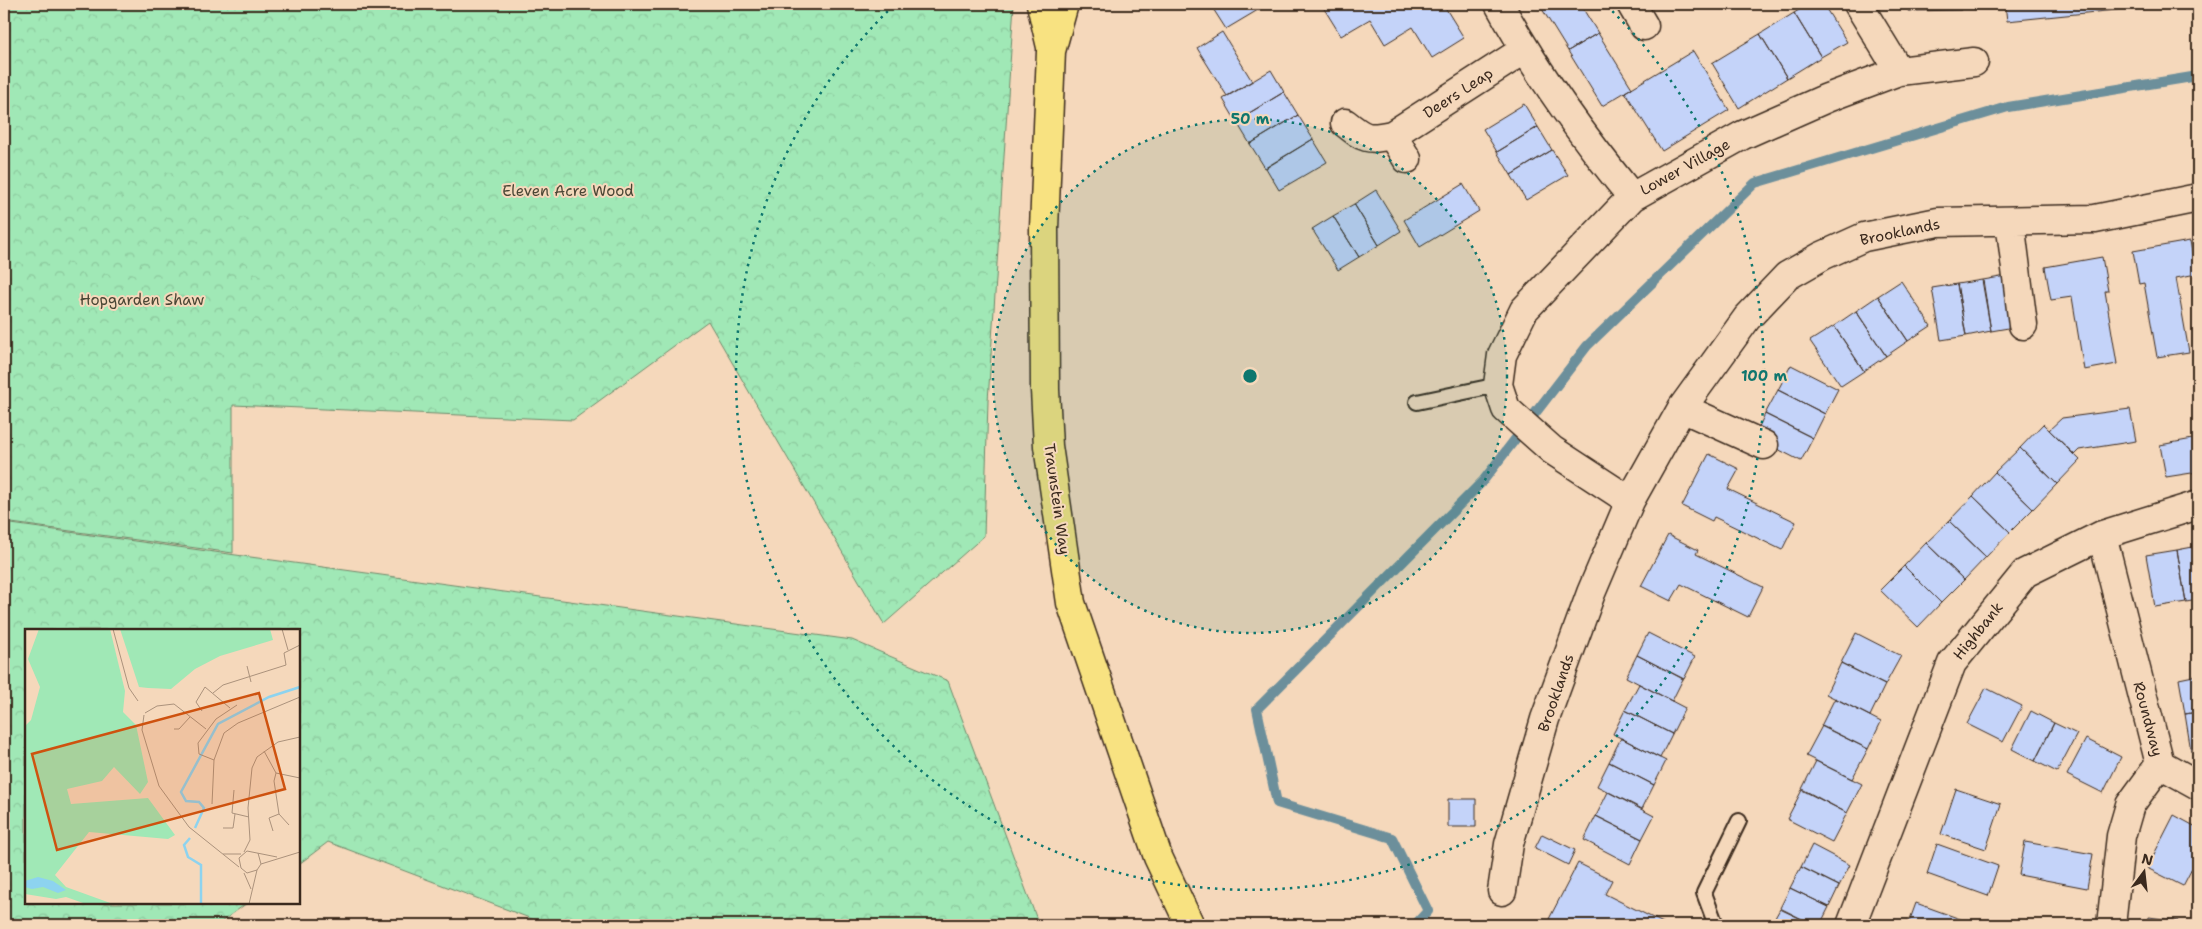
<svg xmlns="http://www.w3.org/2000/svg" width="2202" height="929" font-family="'Shantell Sans',sans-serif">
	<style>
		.forest { fill: url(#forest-crowns); stroke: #6e896a }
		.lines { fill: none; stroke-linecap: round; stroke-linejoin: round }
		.stream { stroke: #6c8f9b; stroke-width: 10 }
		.building { fill: #c4d3f9; stroke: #3b2a1e }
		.service-casing { stroke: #3b2a1e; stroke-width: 18 }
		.minor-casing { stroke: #3b2a1e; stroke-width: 31 }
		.trunk-casing { stroke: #3b2a1e; stroke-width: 31 }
		.service { stroke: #f5d8bb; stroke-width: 14 }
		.minor { stroke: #f5d8bb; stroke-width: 28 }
		.trunk { stroke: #f8e281; stroke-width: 28 }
		.ring { fill: none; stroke: #0f766e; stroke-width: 2.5; stroke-dasharray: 2.5 5 }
		.labels { text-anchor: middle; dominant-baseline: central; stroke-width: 4; stroke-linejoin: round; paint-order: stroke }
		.street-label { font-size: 15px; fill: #3b2a1e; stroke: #f5d8bb }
		.park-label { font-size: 15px; fill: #4a4635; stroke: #f5d8bb }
		.inset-river { fill: none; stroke: #8dd3ef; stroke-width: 2.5 }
		.inset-road { fill: none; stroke: #ab927c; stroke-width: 1 }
		.view { fill: #ce520f; fill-opacity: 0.15; stroke: #ce520f; stroke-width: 2.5 }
		.inset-edge { fill: none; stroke: #3b2a1e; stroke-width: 2.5 }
		.centre { fill: #0f766e; stroke: #f5d8bb; stroke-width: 2.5 }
		.ring-label { font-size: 15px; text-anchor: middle; font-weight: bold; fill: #0f766e; stroke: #f5d8bb; stroke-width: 4; stroke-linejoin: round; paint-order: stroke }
	</style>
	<defs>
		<pattern id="forest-crowns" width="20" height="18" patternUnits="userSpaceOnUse" patternTransform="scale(1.25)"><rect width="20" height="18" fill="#a0e8b6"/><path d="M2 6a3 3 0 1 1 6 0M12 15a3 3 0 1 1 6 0" fill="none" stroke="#8bc79c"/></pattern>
	</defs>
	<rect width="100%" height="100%" fill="#f5d8bb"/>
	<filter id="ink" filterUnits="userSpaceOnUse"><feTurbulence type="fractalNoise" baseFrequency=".02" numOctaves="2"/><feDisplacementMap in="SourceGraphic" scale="10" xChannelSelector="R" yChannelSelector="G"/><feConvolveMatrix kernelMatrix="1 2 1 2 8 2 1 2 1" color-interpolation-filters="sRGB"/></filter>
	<g filter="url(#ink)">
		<path class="forest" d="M4,4h1010l-26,397 -4,135 -100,88 -176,-303 -135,99 -340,-15v148l-229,-31z
			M4,523l848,117 96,41 91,244h-491l-220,-83 -29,22v-234h-273v273h221l-30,22h-213z"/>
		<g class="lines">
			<path class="stream" d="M1415,925l13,-14 -36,-73 -115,-35 -20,-94 226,-228 104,-135 168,-163 253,-76 190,-31"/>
		</g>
		<path class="building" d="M1210,4h58l-42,25z
			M1327,4h116l21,34 -32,20 -19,-31 -28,17 -15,-25 -29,17 -18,-29z
			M1539,4h41l18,29 -30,18z
			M1809,4h14l24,38 -26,15 -27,-44z
			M1908,4h53v6l-53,1z
			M2005,4h120v5l-118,12z
			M1794,13l27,44 -34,21 -27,-44z
			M1222,32l30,49 -25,15 -30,-48z
			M1598,33l34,55 -30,18 -34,-55z
			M1760,34l27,44 -48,30 -27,-45z
			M1693,51l36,59 -67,41 -37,-59z
			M1271,70l13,22 -48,29 -13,-22z
			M1284,92l14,23 -48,29 -14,-23z
			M1524,104l14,23 -41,25 -14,-23z
			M1298,115l15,24 -48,29 -15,-24z
			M1538,127l14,23 -41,25 -14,-23z
			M1313,139l14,23 -48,28 -13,-22z
			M1552,150l16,25 -42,25 -15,-25z
			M1463,184l16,27 -59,36 -16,-27z
			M1376,190l25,41 -22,14 -25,-41z
			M1354,204l25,41 -20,12 -26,-41z
			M1333,216l26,41 -21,13 -26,-41z
			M2190,241l6,33 -20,4 13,74 -32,5 -13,-74 -5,1 -6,-33z
			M2102,257l6,34h-3l12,73 -33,6 -12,-73 -21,3 -6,-33z
			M2012,275l8,51 -29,5 -8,-51z
			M1982,280l9,51 -25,5 -9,-52z
			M1901,281l30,45 -23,15 -30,-45z
			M1957,284l9,52 -25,4 -9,-52z
			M1878,296l30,45 -22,15 -30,-45z
			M1856,311l30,45 -22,15 -30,-45z
			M1834,326l30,45 -23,15 -31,-45z
			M1791,365l47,24 -13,25 -47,-24z
			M1778,390l47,24 -12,24 -48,-24z
			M2130,409l6,32 -57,9 -5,5 -25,-25 13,-12z
			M1765,414l48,24 -12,23 -47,-24z
			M2043,424l37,36 -23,24 -37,-36z
			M2198,438v34l-32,5 -6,-32z
			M2020,448l37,36 -24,25 -38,-37z
			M1709,454l30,15 -11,20 68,33 -14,28 -68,-33 -2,4 -30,-15z
			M1995,472l38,37 -23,23 -37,-36z
			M1973,496l37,36 -24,25 -37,-36z
			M1949,521l37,36 -22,23 -38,-37z
			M1668,535l30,15 -2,4 67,33 -15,30 -67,-33 -10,17 -30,-15z
			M1926,543l38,37 -23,23 -37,-37z
			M2198,546v54l-12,2 -9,-52z
			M2177,550l9,52 -31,5 -9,-52z
			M1904,566l37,37 -23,24 -38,-37z
			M1648,633l47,24 -11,22 -47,-24z
			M1856,633l45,23 -16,29 -44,-22z
			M1637,655l46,24 -11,22 -46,-24z
			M1841,663l44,22 -15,31 -44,-22z
			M2198,675v37l-13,2 -6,-35z
			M1639,684l46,24 -13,26 -47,-24z
			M1986,688l36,18 -19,36 -36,-18z
			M1835,698l46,24 -13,27 -47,-23z
			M1625,710l47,24 -12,24 -47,-24z
			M2031,711l23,12 -19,38 -23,-12z
			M2198,712v37l-7,2 -6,-37z
			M2054,723l23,11 -20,38 -22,-11z
			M1822,726l46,23 -16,30 -46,-23z
			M1621,738l45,23 -12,24 -45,-23z
			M2086,739l35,18 -18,36 -36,-18z
			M1816,761l46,23 -15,29 -45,-24z
			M1609,762l45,23 -12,24 -45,-23z
			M1956,789l45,15 -15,45 -45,-15z
			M1802,790l45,23 -15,29 -45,-23z
			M1608,792l46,24 -12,23 -46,-23z
			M1448,799h28v28h-28z
			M2174,815l24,13v29l-15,29 -36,-18z
			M1596,816l46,23 -12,25 -46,-24z
			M1542,834l33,16 -7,15 -33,-17z
			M2025,842l68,12 -6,34 -68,-13z
			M1937,844l61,22 -10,30 -61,-22z
			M1812,845l38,20 -11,21 -38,-19z
			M1578,863l34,17 -7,14 62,31h-107l-11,-6z
			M1801,867l38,19 -10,21 -39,-19z
			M1790,888l39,19 -9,18h-6l-34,-17z
			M1916,903l47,17 -2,5h-53z
			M1780,909l34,16h-43z
			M2149,917l29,4v4h-30z"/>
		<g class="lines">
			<g class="service-casing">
				<path id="service" d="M1417,402l81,-17
					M1716,925l-12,-32 35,-72"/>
			</g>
			<g class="minor-casing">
				<path id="minor" d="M1499,4c37,68 84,133 133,193
					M1631,4l13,22
					M1858,4l41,67
					M1345,123c20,16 22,17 47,12l132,-85
					M1392,135l15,24
					M2010,221l13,104
					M1682,408l82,37
					M1630,501l-78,-51 -46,-41 -8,-24 4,-30 22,-45 108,-113 111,-62 84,-37 72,-27 75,-9
					M2102,535l58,229
					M2160,764l38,21
					M1502,891l7,-47 36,-125 46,-126 39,-92 52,-93 65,-90 40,-42 35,-20 42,-19 74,-15 157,-3 103,-21
					M1851,925l101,-262 73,-90 77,-38 96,-30
					M2111,925l10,-89 9,-31 30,-41"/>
			</g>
			<g class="trunk-casing">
				<path id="trunk" d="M1041,4l10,43
					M1064,4l-13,47 -7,178 1,161 3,56 23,157 87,254 32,68"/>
			</g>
			<use href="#service" class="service"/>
			<use href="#minor" class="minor"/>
			<use href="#trunk" class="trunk"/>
		</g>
	</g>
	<circle cx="1250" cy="376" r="257" fill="#0f766e" fill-opacity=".12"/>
	<g class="ring">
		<circle cx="1250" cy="376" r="257"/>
		<path d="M1607 6A514 514 0 1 1 893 6"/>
	</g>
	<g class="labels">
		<g class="street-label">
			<text transform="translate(1458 93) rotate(-33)">Deers Leap</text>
			<text transform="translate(1685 167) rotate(-29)">Lower Village</text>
			<text transform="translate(1900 232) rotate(-12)">Brooklands</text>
			<text transform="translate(1057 499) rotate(82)">Traunstein Way</text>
			<text transform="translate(1978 631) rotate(-51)">Highbank</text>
			<text transform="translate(1556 693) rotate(-71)">Brooklands</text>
			<text transform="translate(2148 719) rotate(75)">Roundway</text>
		</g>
		<g class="park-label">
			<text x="568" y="191">Eleven Acre Wood</text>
			<text x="142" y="300">Hopgarden Shaw</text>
		</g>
	</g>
	<g transform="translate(25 629)">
		<rect width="275" height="275" fill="#f5d8bb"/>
		<path d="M14,0h71l15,62 -2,21 13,13 12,57 -8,12 -26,-27 -12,14 -35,8 4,15 77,-6 27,37 -7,4 -79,-7 -34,43 11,12 47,17h-27l-20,-7 -10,2 -31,-5v-168l6,-6 9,-33 -12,-28z" fill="#a0e8b6"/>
		<path d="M95,0h150l3,11 -53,16 -25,13 -24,20 -23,-1 -9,-1z" fill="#a0e8b6"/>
		<path d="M13,248l15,4 13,9 -8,3 -15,-6 -11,2 -7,-2v-6z" fill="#8dd3ef"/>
		<path class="inset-river" d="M170,199l9,-20 -5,-6 -13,-1 -5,-9 37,-68 51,-27 31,-10M165,209l-6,7 4,12 13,8v39"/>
		<path class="inset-road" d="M88,0l16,59 9,13M257,0l6,21M222,37l4,16M188,64l10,-8 63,-20 -2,-12 16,-8M177,82l-6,-9 9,-15 25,21M120,84l12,-7 17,-2 32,25M119,86l-2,15 17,56 30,41 50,40M149,100h5l11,-12M239,122l12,22 -2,8 5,33 10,11M189,131l-15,-6 -1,-11 18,-24 21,-14M251,144l24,5M209,161l-2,23 17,4M187,175l2,-44 10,-27 14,-10 62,-26M198,199h10l2,-14M248,202l-4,-13 10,-4M219,223l6,-12 -2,-32 4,-40 5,-11 21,-15 22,-5M233,224l3,11 -4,6 -10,3 -6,-5 -2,-10 8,-7 30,6M198,225h18M236,235l39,-12M219,244l7,16M224,275l8,-34"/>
		<path class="view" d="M234,64l26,96 -228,61 -25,-96z"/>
		<rect width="275" height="275" class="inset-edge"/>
	</g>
	<circle cx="1250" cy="376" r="8" class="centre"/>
	<g class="ring-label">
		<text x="1250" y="124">50 m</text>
		<text x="1764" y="381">100 m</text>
	</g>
	<rect width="2202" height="929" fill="none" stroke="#f5d8bb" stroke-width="20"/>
	<rect x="10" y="10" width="2182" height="909" fill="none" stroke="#3b2a1e" stroke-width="2" filter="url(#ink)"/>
	<g transform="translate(2144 872) rotate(15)" stroke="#f5d8bb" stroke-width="4" paint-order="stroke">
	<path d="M0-4L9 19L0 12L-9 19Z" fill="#3b2a1e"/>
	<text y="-8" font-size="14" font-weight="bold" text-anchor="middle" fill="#3b2a1e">N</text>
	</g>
</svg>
